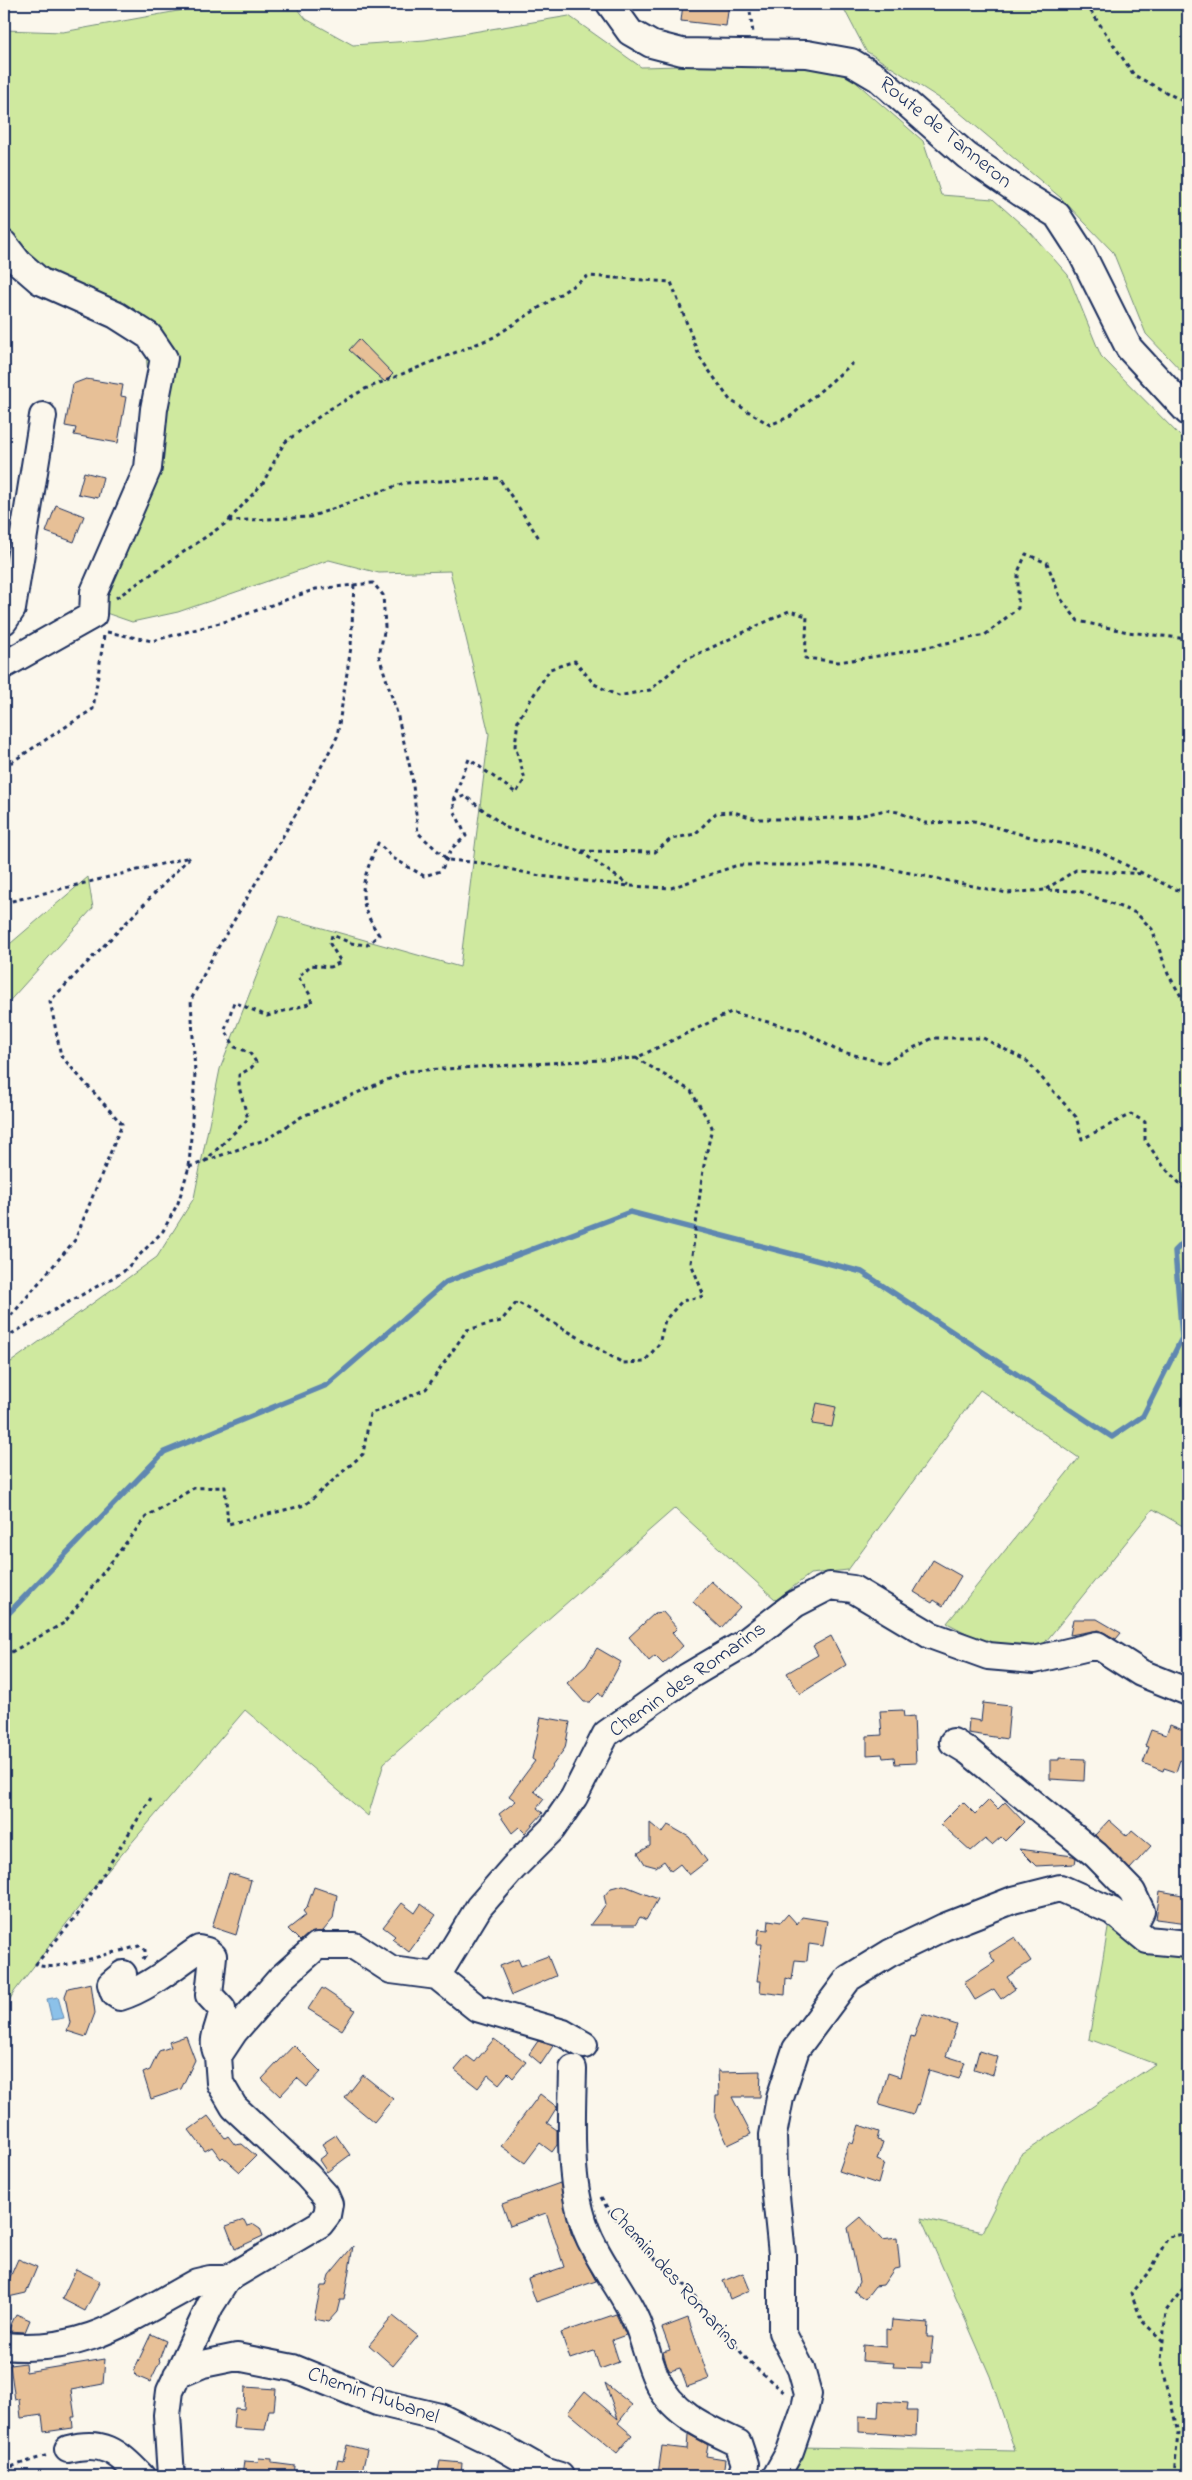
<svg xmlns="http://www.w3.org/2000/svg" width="1192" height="2480" font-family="'Indie Flower',sans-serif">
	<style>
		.green { fill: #cfe99f; stroke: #758c7e }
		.water { fill: #8cc1e9; stroke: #5f87b1 }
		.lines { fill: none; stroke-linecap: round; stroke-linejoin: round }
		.stream { stroke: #5f87b1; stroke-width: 5.5 }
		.building { fill: #e7c097; stroke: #1b2f5e }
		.minor-casing { stroke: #1b2f5e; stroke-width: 30 }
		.path { stroke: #1b2f5e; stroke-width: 3; stroke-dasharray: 4 4; stroke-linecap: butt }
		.minor { stroke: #fbf7ec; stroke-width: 26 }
		.labels { text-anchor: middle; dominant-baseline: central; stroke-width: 4; stroke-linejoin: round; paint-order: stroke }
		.street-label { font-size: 21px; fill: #1b2f5e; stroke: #fbf7ec }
	</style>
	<rect width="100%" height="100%" fill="#fbf7ec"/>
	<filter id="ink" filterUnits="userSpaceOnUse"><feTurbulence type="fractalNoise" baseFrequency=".02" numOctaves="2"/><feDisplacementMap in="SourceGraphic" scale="10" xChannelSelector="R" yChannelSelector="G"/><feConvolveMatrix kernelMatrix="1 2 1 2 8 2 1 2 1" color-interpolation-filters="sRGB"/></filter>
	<g filter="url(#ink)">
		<path class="green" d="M216,4h78l12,15 47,26 72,-5 144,-24 72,51 157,-4 52,14 73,64 18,54 52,4 38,34 37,42 33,81 87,88v1085l-35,-20 -115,142 -52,-8 -39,-20 132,-165 -99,-68 -132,180 -38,4 -34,26 -101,-92 -291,255 -16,53 -123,-106 -146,171 -85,111 -10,18v-643l153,-110 37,-59 26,-129 60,-153 180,51 29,-233 -39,-163 -71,2 -50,-13 -151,52 -46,10 -29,-10 -2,-26 38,-118 11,-70 -5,-56 -13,-33 -53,-24 -37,-12 -38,-36v-207l59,2z
			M817,4h371v374l-42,-44 -33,-82 -52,-54 -108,-91 -87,-56 -23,-44z
			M88,877l5,31 -89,99v-58z
			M1109,1923l79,26v527h-399l12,-29 214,4 -25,-75 -69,-158 61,14 38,-76 135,-92 -66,-25z"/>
		<path class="water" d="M58,1997l6,21 -12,2 -5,-21z"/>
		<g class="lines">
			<path class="stream" d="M4,1618l160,-166 163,-67 119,-103 184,-70 232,60 250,165 31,-21 39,-78 -7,-87 13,-13"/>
		</g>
		<path class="building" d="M683,4h46l-3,22 -45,-5z
			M359,339l34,35 -8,8 -36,-32z
			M86,379l37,6 -2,11 5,1 -8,46 -44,-8 2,-7 -11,-2 8,-42z
			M84,472l19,5 -5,21 -20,-4z
			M56,505l28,11 -10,26 -28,-10z
			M817,1403l19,4 -4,20 -20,-3z
			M933,1560l28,16 -18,30 -9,-6 -2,3 -18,-11z
			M711,1581l29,26 -19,21 -28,-26z
			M663,1612l14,16 -5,5 11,13 -20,18 -8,-8 -6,5 -20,-24 26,-24z
			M1073,1619h24l24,14 -5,6 -17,-9 -29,5z
			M831,1636l15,29 -46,29 -13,-21 31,-18 -5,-9z
			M597,1648l24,14 -19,35 -3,-4 -9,9h-6l-17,-19 19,-17z
			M983,1703l27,3 -3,33 -39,-6 1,-14 12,2z
			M903,1710l1,7 10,-1 2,47 -21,1 -1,-7 -11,1 -1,-4 -15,1v-19l15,-1 -2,-24z
			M541,1717l29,5 -5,26 -31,43 10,8 -7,9 6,5 -18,20 -6,-6 -7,6 -13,-19 17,-13 -7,-5 26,-35 -3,-2z
			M1170,1725l18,7v32l-8,-4 -4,12 -12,-4 -1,3 -20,-8 6,-16 -4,-1 6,-16 15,5z
			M1059,1758l26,1 -1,22 -34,-2v-19h9z
			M989,1800l9,9 7,-7 19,20 -19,19 -4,-4 -9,8 -7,-6 -14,12 -30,-27 22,-22 12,12z
			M1109,1820l18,16 5,-6 19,16 -21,23 -35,-34z
			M650,1823l12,10 6,-8 21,12 18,24 -18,14 -9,-11 -9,7 -7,-10 -8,6 -11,-3 -7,-11 12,-7z
			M1019,1849l54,7 3,2 -1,6 -39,2z
			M229,1873l22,7 -15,55 -24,-8z
			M623,1885l35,14 -12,21 -6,-3 -5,8h-45l16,-21 -2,-8 7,-8z
			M314,1887l23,8 -4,24 -10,12 -15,3 -8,7 -12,-12 18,-14 -3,-4 4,-4z
			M1160,1891l28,5v27l-32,-4z
			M402,1903l13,10 6,-9 15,11 -27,37 -17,-13 3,-3 -12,-9z
			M788,1914l9,10 5,-7 25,4 -4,25 -14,-2 -2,17 -12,-1 -3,20 -6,-2 -1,17 -25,-3 1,-11h-4l5,-37h-5l2,-15 9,1 1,-10 12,2z
			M1015,1937l16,24 -24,16 8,12 -14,10 -7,-10 -19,11 -11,-18 31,-20 -6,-9z
			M548,1956l8,20 -44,19 -12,-29 18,-7 3,7z
			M91,1983l4,30 -9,24 -19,-6 3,-8 -5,-27 3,-8z
			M322,1988l33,22 -13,20 -34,-21z
			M922,2014l35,11 -11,31 19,6 -6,17 -30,-9 -10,35 -2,-1 -4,11 -34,-10 9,-32 12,4 11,-41 3,1z
			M186,2036l9,24 -14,29 -30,10 -8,-26 7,-3 9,-19 12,-4 -2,-5z
			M494,2039l32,23 -13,16 -5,-5 -9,11 -11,-9 -10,13 -23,-18 12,-14 8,6z
			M538,2041l15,5 -12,18 -12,-10z
			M294,2045l27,27 -14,15 -10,-9 -17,18 -18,-17z
			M979,2051l19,6 -5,18 -19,-6z
			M718,2069l2,3 41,-1 -1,26h-28l19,37 -23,11 -13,-28 1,-21h3z
			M363,2075l30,24 -19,23 -29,-24z
			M540,2094l17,13 -10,16 10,7v15l-5,7 -12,-9 -15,20 -24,-17z
			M208,2116l17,22 3,-2 7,9 7,-1 14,12 -16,16 -17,-15 -2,2 -9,-12 -7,4 -16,-21z
			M859,2125l20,7 -2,8 6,2 -6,18 7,3 -6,21 -39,-13 10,-29 4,2z
			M336,2135l14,20 -23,17 -8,-12 9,-7 -6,-9z
			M560,2183l11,50 25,48 -60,21 -8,-23 36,-12 -11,-34 -7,-20 -36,13 -8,-22z
			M861,2217l21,23 15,-2 3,30 -6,1 -11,16 -8,1 -10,13 -11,-8 5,-9 -11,-54z
			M244,2220l3,6 7,-2 6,4 3,8 -28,13 -9,-23z
			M353,2246l-9,54h-4l-3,12 -9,10 -14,-3 7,-33h5l3,-11z
			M18,2259l19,8 -11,26 -22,5v-15l4,-1z
			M76,2269l24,12 -15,30 -23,-12z
			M743,2273l7,17 -20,9 -7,-18z
			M16,2314l14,6 -5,12 -17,-1z
			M616,2314l10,21 -14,5 7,22 -19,7 -6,-18 -24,8 -9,-26z
			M393,2316l25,20 -25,30 -24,-21z
			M688,2318l21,61 -22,8 -7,-19 -10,3 -3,-5 -4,-14 7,-2 -8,-22z
			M892,2320l36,3 -1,14h6l-3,26 -8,-1v6l-29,-1 1,-4 -32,-2 1,-16 23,2v-18l5,1z
			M151,2334l15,7 -7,19 1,1 -10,21 -14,-6 -2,-6z
			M105,2359l-2,25 -32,6 4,27h-3l1,11 -29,4 -2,-17 -21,3 -2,-19 -4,1 -5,-35 15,-2 1,9z
			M605,2383l27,22 -14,18 14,12 -15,18 -49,-41 17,-21 33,28z
			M245,2387l31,2 -2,21h-5l-4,20 -32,-2 2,-20 9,1z
			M879,2401l29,2 -1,8h10l-1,25 -57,-4v-16l19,1z
			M688,2434l20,11 -2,11 19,3 -2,17h-45l-20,-2 4,-28 25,3z
			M347,2445l20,5 -6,26h-27l4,-16 5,1z
			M259,2458l13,1v4l23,3 -1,10h-52l2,-15 14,1z
			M440,2461l22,2 -1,13h-24z"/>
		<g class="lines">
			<g class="minor-casing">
				<path id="minor" d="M610,4l20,28 21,12 31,8 125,2 44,8 27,16 89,78 54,37 36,22 24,37 48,96 59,64
					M4,244l14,18 22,19 76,34 33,21 15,22 -10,51 -6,59 -54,124 -1,23 -89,50
					M4,621l8,-12 31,-193
					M953,1742l15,9 128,104 36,37 9,19 -8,16
					M123,1974l-12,10 3,9 6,4c29,-9 54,-31 79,-48l8,2 6,5 -4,39 13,14c0,14 -11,28 -6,42
					M437,1976l42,-69 34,-39 39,-39 22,-32 32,-63 81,-57 56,-33 52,-40 35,-18 23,3 77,46 58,21 46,4 63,-15 44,28 47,19
					M437,1976l40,32 86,25 21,12
					M573,2069c-1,56 -7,127 21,178 12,24 29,45 40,69 10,20 13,43 23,64 15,34 50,48 81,63l7,21 -4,12
					M4,2346c81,8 125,-27 193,-64l13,-3h17
					M177,2375l26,-11 34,-7 56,11 84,34 63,15 62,30 42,24 16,5
					M68,2449c35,-9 49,2 73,27
					M171,2476l-4,-61 3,-24 40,-85 17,-27 93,-55 7,-9 2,-11 -4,-9 -18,-20 -73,-68 -14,-24 -2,-27 16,-24 46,-53 37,-33h37l37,24 46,6
					M776,2476l14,-25 15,-43 3,-14 -7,-25 -19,-37v-78l-8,-77 -1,-42 7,-37 16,-49 53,-71 41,-25 54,-26 69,-27 47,-12 52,23 35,29 41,4"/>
			</g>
			<path class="path" d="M749,4l4,29
				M1086,4l48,71 54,29
				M229,520l34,-37 21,-40 44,-33 37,-21 129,-52 94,-61 83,6 29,76 30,42 40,25 21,-9 63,-54
				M116,598l113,-77 81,-4 94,-34 95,-5 40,60
				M107,632l45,9 75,-20 89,-32 57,-6 10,12 2,32 -6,29 18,57 15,63 6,57 30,27 34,3 58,13 90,10 41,2 67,-23h133l136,28 38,-3 34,1 57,22 16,16 16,45 20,34
				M4,767l89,-58 11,-74
				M453,800l16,-41 47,34 9,-14 -10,-33 3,-26 32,-51 25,-8 19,23 24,12 32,-6 35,-30 104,-49 18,5 -2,42 33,4 60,-9 87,-18 33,-27v-36l8,-18 21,9 14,36 17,22 50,11 60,7
				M581,852l48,33
				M1046,889l30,-19 68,4
				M4,903l186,-46 -140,144 11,55 61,68 -47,116 -71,84
				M205,1161l62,-22 34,-22 107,-46 228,-13 95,-46 74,20 31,18 48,13 49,-25h50l44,23 49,56 6,22 49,-25 14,8v18l19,27 24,25
				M189,1167l15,-5 44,-43 -9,-32v-12l12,-7 5,-6 -7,-10 -14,-5 -10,-17 9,-28 33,14 45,-13 -3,-10 -11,-16 13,-12 19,2 11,-5 -11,-18 2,-9 19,8 16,2 12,-10c-25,-37 -17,-54 -1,-92l15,15 31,18 17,-5 11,-23 14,-12 -11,-24 -2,-12 12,-4 42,32 73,23 75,1 16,-13 24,-5 21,-21 18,-1 22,7h56l42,-2 32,-7 12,2 27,11 49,-2 60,17 62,12 76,38 16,5
				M4,1338l119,-66 40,-41 15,-28 11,-36 6,-94 -4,-73 20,-40 90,-155 36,-68 14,-90 3,-63
				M4,1656l60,-33 82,-106 48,-29 31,-1 3,37 77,-19 58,-51 7,-40 56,-25 41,-59 34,-9 16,-19 106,61 21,-1 15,-18 6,-24 17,-19 22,-5 -13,-33 12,-93 9,-43 -21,-36 -55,-33
				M121,1951l18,-5 6,4v7l-5,4
				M115,1952c-16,4 -67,21 -79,12l43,-51 72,-115
				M601,2197l8,14 57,59 20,16 64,77 36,31
				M1163,2341l-21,-20 -11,-28 21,-25 16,-31 20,-4
				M4,2469l44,-14
				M1174,2476l4,-43 -17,-73 5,-49 22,-29"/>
			<use href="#minor" class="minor"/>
		</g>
	</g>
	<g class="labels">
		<g class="street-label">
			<text transform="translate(945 133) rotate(39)">Route de Tanneron</text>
			<text transform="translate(688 1680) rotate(-35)">Chemin des Romarins</text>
			<text transform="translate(674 2279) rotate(48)">Chemin des Romarins</text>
			<text transform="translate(373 2396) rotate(19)">Chemin Aubanel</text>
		</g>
	</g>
	<rect width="1192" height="2480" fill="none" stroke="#fbf7ec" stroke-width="20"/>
	<rect x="10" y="10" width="1172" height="2460" fill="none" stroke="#1b2f5e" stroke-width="2" filter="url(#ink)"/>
</svg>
